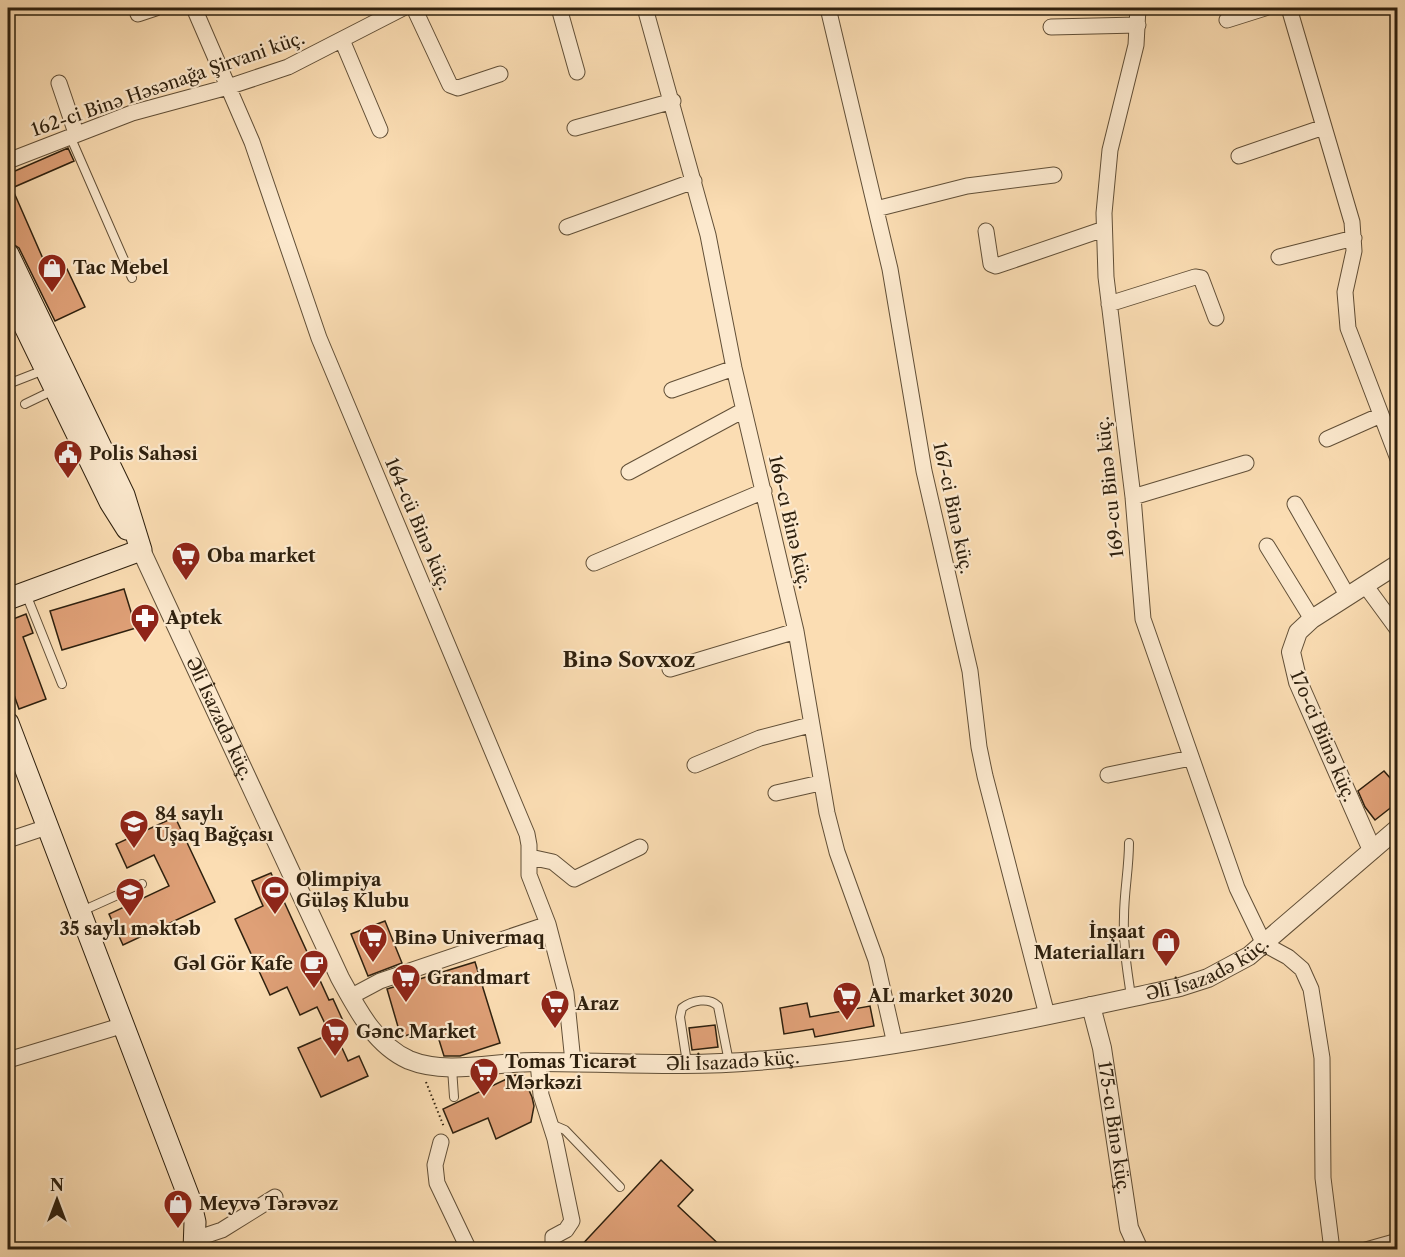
<svg xmlns="http://www.w3.org/2000/svg" width="1405" height="1257" font-family="'Libre Caslon Text',serif">
	<style>
		.building { fill: #dfa077; stroke: #2e200e; stroke-width: 1.5 }
		.lines { fill: none; stroke-linecap: round; stroke-linejoin: round }
		.service-casing { stroke: #614f37; stroke-width: 10 }
		.minor-casing { stroke: #614f37; stroke-width: 17 }
		.tertiary-casing { stroke: #614f37; stroke-width: 20 }
		.secondary-casing { stroke: #2e200e; stroke-width: 23 }
		.path { stroke: #2e200e; stroke-width: 2; stroke-dasharray: 1.5 3; stroke-linecap: butt }
		.service { stroke: #fce9ce; stroke-width: 8 }
		.minor { stroke: #fce9ce; stroke-width: 15 }
		.tertiary { stroke: #fce9ce; stroke-width: 18 }
		.secondary { stroke: #fce9ce; stroke-width: 21 }
		.labels { text-anchor: middle; dominant-baseline: central; stroke-width: 4.5; stroke-linejoin: round; paint-order: stroke }
		.street-label { font-size: 18px; fill: #2e200e; stroke: #fce9ce }
		.poi-label { font-size: 18px; font-weight: bold; fill: #2e200e; stroke: #fce9ce; text-anchor: start }
		.quarter-label { font-size: 21px; font-weight: bold; fill: #2e200e; stroke: #fce9ce }
	</style>
	<rect width="100%" height="100%" fill="#fbddb3"/>
	<filter id="stains"><feTurbulence type="fractalNoise" baseFrequency=".00333" numOctaves="4"/><feColorMatrix values="0 0 0 0 .2 0 0 0 0 .09 0 0 0 0 .02 0 0 0 .5 -.17"/></filter>
	<radialGradient id="worn" r=".72"><stop offset=".6" stop-color="#630" stop-opacity="0"/><stop offset="1" stop-color="#630" stop-opacity=".3"/></radialGradient>
	<path class="building" d="M68,148l6,13 -62,27 39,89 16,-8 18,38 -30,14 -36,-73 -9,-6 -2,-7v-61z
		M124,589l12,39 -74,22 -12,-39z
		M26,614l7,19 -10,4 23,62 -27,10 -11,-31v-57z
		M1384,771l7,8 7,-5v28l-23,18 -10,-13 -7,-16z
		M175,817l40,85 -92,43 -14,-31 60,-28 -15,-31 -27,13 -11,-24z
		M271,873l58,127 4,-1 16,35 -11,5 10,22 11,-5 9,20 -47,21 -23,-49 32,-14 -13,-27 -17,8 -13,-28 -17,8 -35,-76 28,-13 -11,-25z
		M385,921l17,42 -34,13 -17,-42z
		M475,962l25,81 -40,13h-16l-9,-29 -34,10 -14,-48z
		M807,1003l3,14 60,-11 4,20 -59,11 -2,-8 -29,5 -4,-26z
		M715,1025l3,22 -26,3 -3,-22z
		M515,1075l8,2 9,20 2,9 -3,16 -35,17 -8,-21 -35,15 -10,-24z
		M661,1160l32,30 -15,16 47,44h-148z"/>
	<g class="lines">
		<g class="service-casing">
			<path id="service" d="M70,136l62,142
				M8,384l36,-14
				M25,404l29,-14
				M26,594l36,90
				M1129,843c0,25 -5,49 -5,74 -1,27 3,53 7,79
				M82,911l60,-27
				M687,1063l-7,-46 2,-9c10,-8 27,-11 36,-2l11,56
				M452,1068l2,29
				M551,1124l14,6 55,57"/>
		</g>
		<g class="minor-casing">
			<path id="minor" d="M194,8l58,134 67,196 208,496 2,11v30l19,49 18,69 7,69
				M414,8l36,77 8,3 42,-14
				M559,8l18,64
				M645,8l63,227 26,133 62,263 31,182 10,39 39,108 19,84
				M828,8l62,261 34,202 46,200 9,76 6,29 62,239
				M1138,8l-2,37 -26,105 -6,63 2,64 27,220 10,122 94,269 27,56 24,13 14,12 9,20 11,69 1,120 9,72
				M1289,8l63,214 2,29 -9,41 3,36 50,131
				M138,14l18,-6
				M1227,20l38,-12
				M1051,27l87,-2
				M342,40l38,90
				M59,83l17,50
				M575,128l98,-27
				M1239,156l85,-29
				M8,161l124,-48 96,-26 60,-20 115,-59
				M876,209l91,-23 87,-11
				M567,227l127,-46
				M986,231l5,33 5,2 108,-37
				M1279,257l75,-19
				M1109,304l86,-27 6,1 15,40
				M672,390l62,-22
				M1327,439l54,-24
				M629,472l115,-62
				M1133,497l113,-34
				M1295,504l52,91
				M1267,546l45,73
				M594,563l170,-72
				M1365,585l33,45
				M670,669l126,-38
				M695,765l65,-27 50,-13
				M1108,775l83,-17
				M776,793l44,-10
				M8,840l39,-13
				M530,857l23,5 21,17 66,-32
				M350,997l30,-16 168,-57
				M8,1060l116,-35
				M538,1062l3,33 14,44 17,82 -6,9 -13,7v13
				M441,1142l-6,23 2,18 32,67
				M195,1239l27,-9 53,-33
				M1366,1250l32,-9"/>
		</g>
		<g class="tertiary-casing">
			<g id="tertiary">
				<path id="s1" d="M141,550l199,428c17,31 35,67 69,82 39,16 89,1 130,2 73,0 145,5 217,-1 143,-11 284,-44 424,-74l28,-9 41,-22 149,-128"/>
				<path d="M1372,850l-74,-168 -7,-30 7,-20 14,-13 86,-55"/>
				<path id="s2" d="M1091,1006l11,42 27,180 10,22"/>
			</g>
		</g>
		<g class="secondary-casing">
			<path id="secondary" d="M8,254l116,241 17,55
				M8,292l102,210 17,27
				M8,599l133,-49
				M8,723l182,477 5,22 -1,28"/>
		</g>
		<path class="path" d="M426,1082l18,45"/>
		<use href="#service" class="service"/>
		<use href="#minor" class="minor"/>
		<use href="#tertiary" class="tertiary"/>
		<use href="#secondary" class="secondary"/>
	</g>
	<defs>
		<g id="shop-pin" transform="scale(1.5)"><path d="M0 17L-7.5 6A9.5 9.5 0 1 1 7.5 6Z" fill="#8f2418" stroke="#fce9ce"/><path d="M-5-2.5h2.3a2.7 3.5 0 0 1 5.4 0H5L5.5 6h-11ZM-1.5-2.5h3a1.5 2.3 0 0 0-3 0Z" fill="#fff"/></g>
		<g id="civic-pin" transform="scale(1.5)"><path d="M0 17L-7.5 6A9.5 9.5 0 1 1 7.5 6Z" fill="#8f2418" stroke="#fce9ce"/><path d="M-.6-6.5H3V-4.5H.6V-3L4-1V1h2V6H-6V1h2V-1L-.6-3ZM-1.2 2.5V6h2.4V2.5Z" fill="#fff"/></g>
		<g id="supermarket-pin" transform="scale(1.5)"><path d="M0 17L-7.5 6A9.5 9.5 0 1 1 7.5 6Z" fill="#8f2418" stroke="#fce9ce"/><path d="M-6-5.5h2.5l.6 2H6L4.5 2H-2.5L-4.4-4H-6ZM-1.5 3.2a1.3 1.3 0 1 0 .1 0ZM3 3.2a1.3 1.3 0 1 0 .1 0Z" fill="#fff"/></g>
		<g id="pharmacy-pin" transform="scale(1.5)"><path d="M0 17L-7.5 6A9.5 9.5 0 1 1 7.5 6Z" fill="#8f2418" stroke="#fce9ce"/><path d="M-2-6h4v4h4v4h-4v4h-4v-4h-4v-4h4Z" fill="#fff"/></g>
		<g id="school-pin" transform="scale(1.5)"><path d="M0 17L-7.5 6A9.5 9.5 0 1 1 7.5 6Z" fill="#8f2418" stroke="#fce9ce"/><path d="M0-5L7-2L0 1L-7-2ZM-4 1L0 2.5L4 1V4Q0 6-4 4Z" fill="#fff"/></g>
		<g id="stadium-pin" transform="scale(1.5)"><path d="M0 17L-7.5 6A9.5 9.5 0 1 1 7.5 6Z" fill="#8f2418" stroke="#fce9ce"/><path d="M0-5a6.5 5 0 1 0 0 10a6.5 5 0 1 0 0-10ZM-3.5-1.8h7v3.6h-7Z" fill="#fff"/></g>
		<g id="cafe-pin" transform="scale(1.5)"><path d="M0 17L-7.5 6A9.5 9.5 0 1 1 7.5 6Z" fill="#8f2418" stroke="#fce9ce"/><path d="M-5.5-4.5H6V0H3Q3 3.5 0 3.5H-2.5Q-5.5 3.5-5.5 0ZM3-3.2v2h1.7v-2ZM-6 4.5H4V6H-6Z" fill="#fff"/></g>
	</defs>
	<g fill-rule="evenodd">
		<use href="#shop-pin" x="52" y="268"/>
		<use href="#civic-pin" x="68" y="454"/>
		<use href="#supermarket-pin" x="186" y="556"/>
		<use href="#pharmacy-pin" x="145" y="618"/>
		<use href="#school-pin" x="134" y="824"/>
		<use href="#stadium-pin" x="275" y="890"/>
		<use href="#school-pin" x="130" y="892"/>
		<use href="#supermarket-pin" x="373" y="938"/>
		<use href="#shop-pin" x="1166" y="942"/>
		<use href="#cafe-pin" x="314" y="964"/>
		<use href="#supermarket-pin" x="406" y="978"/>
		<use href="#supermarket-pin" x="847" y="996"/>
		<use href="#supermarket-pin" x="555" y="1004"/>
		<use href="#supermarket-pin" x="335" y="1032"/>
		<use href="#supermarket-pin" x="484" y="1072"/>
		<use href="#shop-pin" x="178" y="1204"/>
	</g>
	<g class="labels">
		<g class="street-label">
			<text transform="translate(168 84) rotate(-19)">162-ci Binə Həsənağa Şirvani küç.</text>
			<text transform="translate(1110 487) rotate(-96)">169-cu Binə küç.</text>
			<text transform="translate(953 508) rotate(78)">167-ci Binə küç.</text>
			<text transform="translate(790 522) rotate(77)">166-cı Binə küç.</text>
			<text transform="translate(418 524) rotate(67)">164-cü Binə küç.</text>
			<text stroke="none"><textPath href="#s1" startOffset="186">Əli İsazadə küç.</textPath></text>
			<text transform="translate(1323 736) rotate(67)">17o-ci Biinə küç.</text>
			<text stroke="none"><textPath href="#s1" startOffset="1392">Əli İsazadə küç.</textPath></text>
			<text stroke="none"><textPath href="#s1" startOffset="906">Əli İsazadə küç.</textPath></text>
			<text stroke="none"><textPath href="#s2" startOffset="124">175-cı Binə küç.</textPath></text>
		</g>
		<g class="poi-label">
			<text x="73" y="268">Tac Mebel</text>
			<text x="89" y="454">Polis Sahəsi</text>
			<text x="207" y="556">Oba market</text>
			<text x="166" y="618">Aptek</text>
			<text x="155" y="814">84 saylı<tspan x="155" dy="21">Uşaq Bağçası</tspan></text>
			<text x="296" y="880">Olimpiya<tspan x="296" dy="21">Güləş Klubu</tspan></text>
			<text x="130" y="929" text-anchor="middle">35 saylı məktəb</text>
			<text x="1145" y="932" text-anchor="end">İnşaat<tspan x="1145" dy="21">Materialları</tspan></text>
			<text x="394" y="938">Binə Univermaq</text>
			<text x="293" y="964" text-anchor="end">Gəl Gör Kafe</text>
			<text x="427" y="978">Grandmart</text>
			<text x="868" y="996">AL market 3020</text>
			<text x="576" y="1004">Araz</text>
			<text x="356" y="1032">Gənc Market</text>
			<text x="505" y="1062">Tomas Ticarət<tspan x="505" dy="21">Mərkəzi</tspan></text>
			<text x="199" y="1204">Meyvə Tərəvəz</text>
		</g>
		<g class="quarter-label">
			<text x="629" y="659">Binə Sovxoz</text>
		</g>
	</g>
	<rect width="1405" height="1257" fill="none" stroke="#fbddb3" stroke-width="30"/>
	<rect x="9" y="9" width="1387" height="1239" fill="none" stroke="#2e200e" stroke-width="3"/>
	<rect x="15" y="15" width="1375" height="1227" fill="none" stroke="#2e200e" stroke-width="1.5"/>
	<g transform="translate(57 1200)" stroke="#fce9ce" stroke-width="4.5" paint-order="stroke">
	<path d="M0-4.5L10 22L0 15L-10 22Z" fill="#2e200e"/>
	<text y="-9" font-size="16" font-weight="bold" text-anchor="middle" fill="#2e200e">N</text>
	</g>
	<rect width="100%" height="100%" filter="url(#stains)"/>
	<rect width="100%" height="100%" fill="url(#worn)"/>
</svg>
